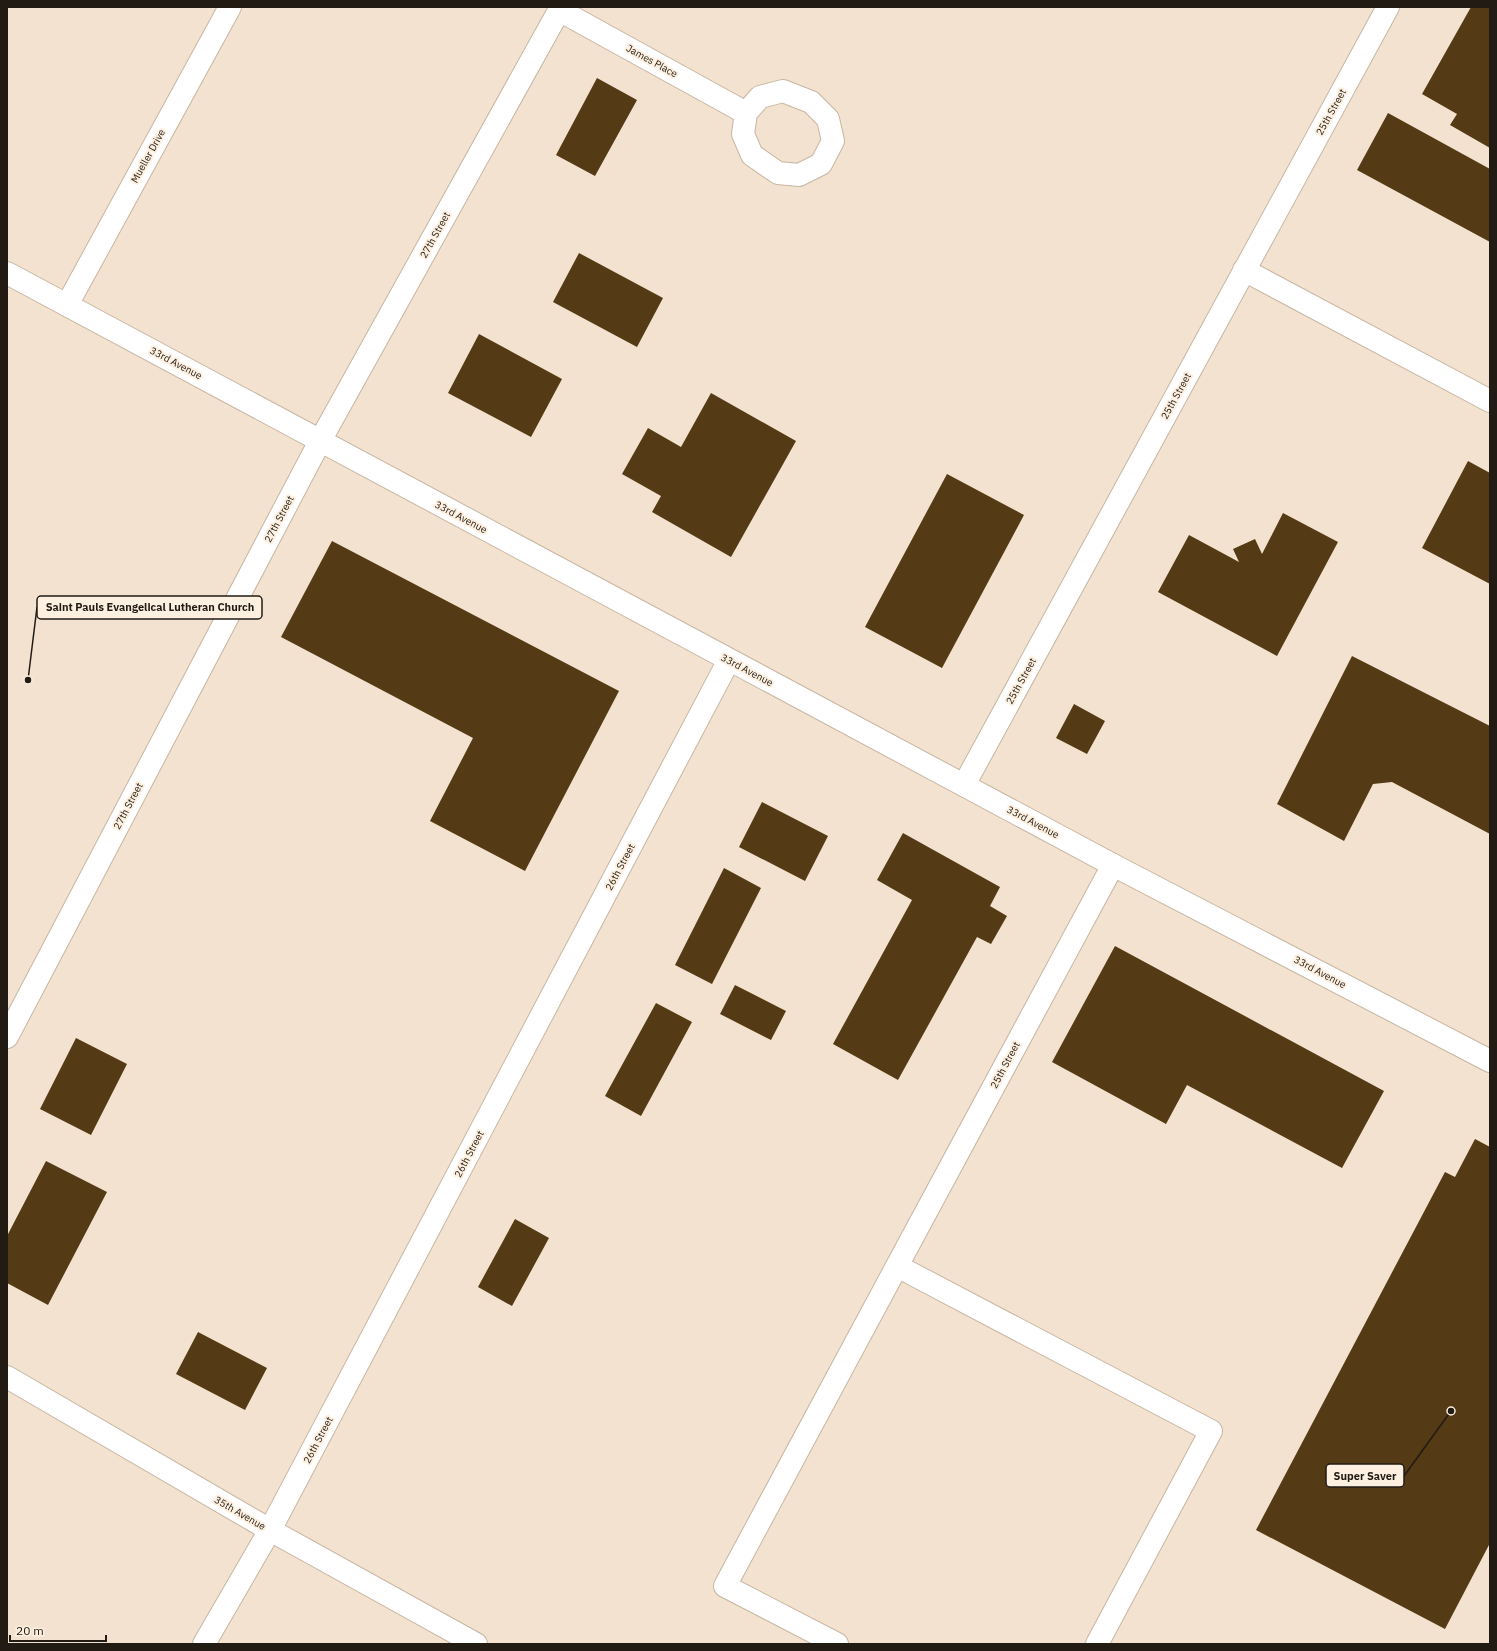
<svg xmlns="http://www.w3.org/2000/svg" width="1497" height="1651" font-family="'IBM Plex Sans',sans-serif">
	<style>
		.building { fill: #543a15 }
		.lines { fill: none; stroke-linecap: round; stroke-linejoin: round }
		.minor-casing { stroke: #c6b6a3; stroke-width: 24 }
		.major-casing { stroke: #c6b6a3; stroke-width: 24 }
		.minor { stroke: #fff; stroke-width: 22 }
		.major { stroke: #fff; stroke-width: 22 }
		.labels { text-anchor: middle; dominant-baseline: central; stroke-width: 4; stroke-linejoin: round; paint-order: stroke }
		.street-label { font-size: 10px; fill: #211b14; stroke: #fdf0e0 }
		.leader { fill: none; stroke: #211b14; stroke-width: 1.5 }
		.callout-dot { fill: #211b14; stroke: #fdf0e0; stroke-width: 1.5 }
		.callout { fill: #fdf0e0; stroke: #211b14; stroke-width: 1.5 }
		.callout-label { font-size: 11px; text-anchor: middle; font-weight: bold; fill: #211b14 }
	</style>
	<rect width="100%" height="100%" fill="#f3e2cf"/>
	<path class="building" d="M1471,7h19v141l-40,-23 7,-11 -35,-20z
		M597,78l40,22 -42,76 -39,-21z
		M1388,113l102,56v73l-133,-72z
		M579,253l84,45 -26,49 -84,-45z
		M479,334l83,45 -31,58 -83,-44z
		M711,393l85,48 -65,116 -79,-45 9,-16 -39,-22 26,-46 33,19z
		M1468,461l22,12v111l-68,-36z
		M947,474l77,41 -82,153 -77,-41z
		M1283,513l55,29 -61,114 -119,-64 31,-57 50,27 -6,-13 22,-10 7,15z
		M332,541l287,150 -94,180 -95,-50 43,-83 -192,-101z
		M1352,656l138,70v108l-98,-52 -19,2 -29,57 -67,-37z
		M1074,704l31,17 -18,33 -31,-16z
		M762,802l66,34 -23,45 -66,-34z
		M903,833l97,54 -10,19 17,10 -16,28 -14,-7 -79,143 -65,-36 79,-144 -35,-20z
		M724,868l37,20 -49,96 -37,-19z
		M1115,946l269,145 -42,77 -155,-83 -21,39 -114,-62z
		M735,985l51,26 -15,29 -51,-26z
		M656,1003l36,19 -51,94 -36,-20z
		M76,1038l51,26 -36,71 -51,-26z
		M1475,1139l15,8v396l-45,86 -189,-99 189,-358 10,5z
		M46,1161l61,31 -59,113 -41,-22v-47z
		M515,1219l34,19 -37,68 -34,-19z
		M198,1332l69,36 -22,42 -69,-36z"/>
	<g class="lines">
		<g class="minor-casing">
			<path id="minor" d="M559,10l187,103
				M783,91l28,11 17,17 5,22 -12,23 -22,11 -21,-2 -26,-18 -9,-21 3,-21 14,-16z
				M1244,270l246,131
				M67,305l163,-298
				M964,785l424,-778
				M7,1037l313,-596 241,-434
				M897,1266l216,-401
				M7,1377l263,153 206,114
				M204,1644l66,-114 459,-870
				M837,1644l-112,-58 172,-320 314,165 -114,213"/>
		</g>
		<g class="major-casing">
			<path id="major" d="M7,273l1106,592 377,196"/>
		</g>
		<use href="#minor" class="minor"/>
		<use href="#major" class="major"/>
	</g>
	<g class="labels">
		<g class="street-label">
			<text transform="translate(652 61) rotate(29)">James Place</text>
			<text transform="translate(1331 112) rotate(-61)">25th Street</text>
			<text transform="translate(148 156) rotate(-61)">Mueller Drive</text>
			<text transform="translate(435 235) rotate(-61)">27th Street</text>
			<text transform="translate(176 363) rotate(28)">33rd Avenue</text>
			<text transform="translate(1176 396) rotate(-61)">25th Street</text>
			<text transform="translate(461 517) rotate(28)">33rd Avenue</text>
			<text transform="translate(279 519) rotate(-62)">27th Street</text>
			<text transform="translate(747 670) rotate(28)">33rd Avenue</text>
			<text transform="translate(1021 681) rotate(-61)">25th Street</text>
			<text transform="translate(128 806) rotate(-62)">27th Street</text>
			<text transform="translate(1033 822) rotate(28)">33rd Avenue</text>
			<text transform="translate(620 867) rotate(-62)">26th Street</text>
			<text transform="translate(1320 972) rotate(28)">33rd Avenue</text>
			<text transform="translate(1005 1065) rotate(-62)">25th Street</text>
			<text transform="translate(469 1154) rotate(-62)">26th Street</text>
			<text transform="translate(318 1440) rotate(-62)">26th Street</text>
			<text transform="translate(240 1513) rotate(30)">35th Avenue</text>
		</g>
	</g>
	<path class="leader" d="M28 680L37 607M1451 1411L1404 1476"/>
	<g class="callout-dot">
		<circle cx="28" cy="680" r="4"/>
		<circle cx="1451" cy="1411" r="4"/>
	</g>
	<g class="callout">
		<rect x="37" y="596" width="225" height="23" rx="4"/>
		<rect x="1326" y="1464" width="78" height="23" rx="4"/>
	</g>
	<g class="callout-label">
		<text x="150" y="611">Saint Pauls Evangelical Lutheran Church</text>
		<text x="1365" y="1480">Super Saver</text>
	</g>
	<rect width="1497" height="1651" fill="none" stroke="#211b14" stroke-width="16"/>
	<path d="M10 1635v6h96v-6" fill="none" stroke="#211b14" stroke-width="2"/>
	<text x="16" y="1635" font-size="12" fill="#211b14" stroke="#fdf0e0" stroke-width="3" paint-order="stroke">20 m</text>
</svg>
